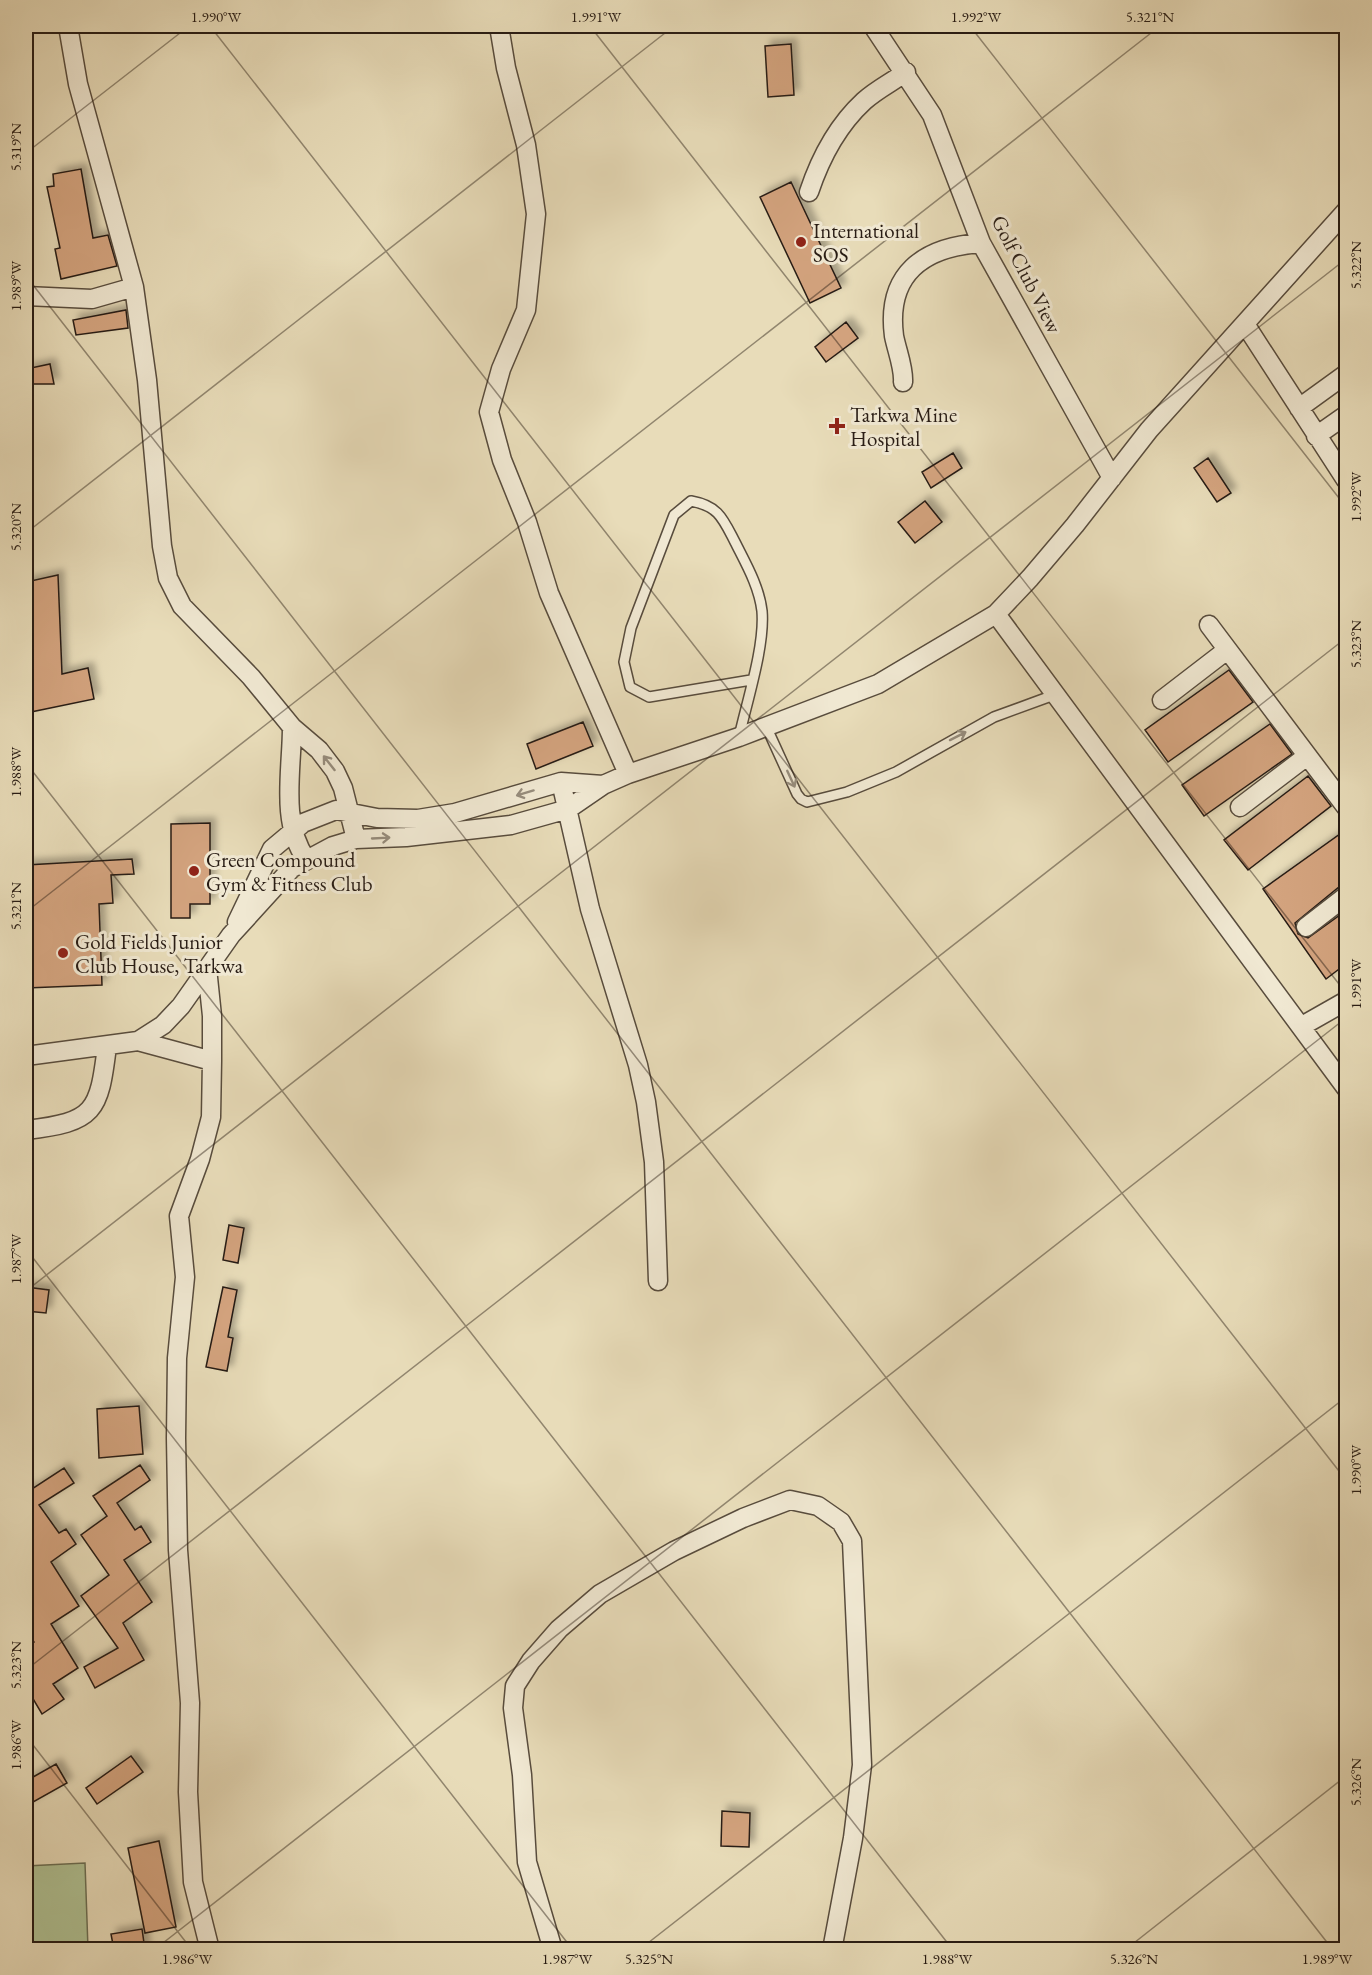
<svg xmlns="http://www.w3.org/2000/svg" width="1372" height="1975" font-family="'EB Garamond',serif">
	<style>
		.green { fill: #b0c294; stroke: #6c6f54; stroke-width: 1.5 }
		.building { fill: #d3a37e; stroke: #281c14; stroke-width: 1.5; filter: url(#shadow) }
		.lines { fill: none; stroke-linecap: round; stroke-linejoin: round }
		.service-casing { stroke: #584c3d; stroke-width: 12 }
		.minor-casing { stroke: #584c3d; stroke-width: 21 }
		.service { stroke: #f0e8d2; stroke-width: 9 }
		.minor { stroke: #f0e8d2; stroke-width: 18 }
		.oneway { stroke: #968c7c }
		.ticks { fill: none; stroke: #281c14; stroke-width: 1.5; stroke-opacity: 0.45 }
		.poi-dot { fill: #8f2418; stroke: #f0e8d2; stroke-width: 2 }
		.labels { text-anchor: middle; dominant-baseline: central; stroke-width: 6; stroke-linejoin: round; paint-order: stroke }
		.poi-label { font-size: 21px; fill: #281c14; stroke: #f0e8d2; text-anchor: start }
		.street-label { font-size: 21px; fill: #281c14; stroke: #f0e8d2 }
		.neatline { fill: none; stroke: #281c14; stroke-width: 2 }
		.ticks-label { font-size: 15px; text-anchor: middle; fill: #281c14 }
	</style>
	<defs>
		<filter id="shadow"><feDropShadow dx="5.5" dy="-5.5" stdDeviation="3" flood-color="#0004"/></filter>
	</defs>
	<rect width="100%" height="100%" fill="#e8dcb9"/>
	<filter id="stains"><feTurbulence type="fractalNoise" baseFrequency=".00333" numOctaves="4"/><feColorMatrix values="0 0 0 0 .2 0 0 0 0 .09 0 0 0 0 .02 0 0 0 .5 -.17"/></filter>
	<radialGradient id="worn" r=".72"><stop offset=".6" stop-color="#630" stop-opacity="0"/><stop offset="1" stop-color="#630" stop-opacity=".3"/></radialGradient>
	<path class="green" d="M85,1863l3,86h-62v-83z"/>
	<path class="building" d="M791,44l3,51 -26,2 -3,-51z
		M81,169l12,69 15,-3 9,31 -56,13 -6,-30 5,-1 -13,-61 7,-1 -1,-12z
		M791,182l50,106 -31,15 -50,-106z
		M126,310l2,18 -52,7 -3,-15z
		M846,322l12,16 -32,24 -11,-15z
		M50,364l4,20h-28v-15z
		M953,453l9,15 -31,20 -9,-16z
		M1208,458l23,35 -14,9 -23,-34z
		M925,501l17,21 -27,21 -17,-21z
		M58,575l4,99 26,-6 6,31 -68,14v-131z
		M1229,670l24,32 -85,60 -23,-32z
		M583,722l10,24 -57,23 -9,-25z
		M1270,724l22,30 -88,62 -22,-31z
		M1308,776l23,30 -83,64 -24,-30z
		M210,823v81h-20v14h-19v-94z
		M1347,829v56l-8,2 -44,36 3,11 10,4 39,-28v53l-21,16 -63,-90z
		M132,859l2,15 -23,1 2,28 -14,1 3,81 -76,3v-123z
		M229,1225l15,3 -6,35 -15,-3z
		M26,1287l23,3 -3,23 -20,-2z
		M223,1287l14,3 -9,47 5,1 -6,33 -21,-4z
		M139,1406l4,48 -44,4 -2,-49z
		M140,1465l10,15 -33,23 18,27 6,-4 10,16 -27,18 28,42 -29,21 21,37 -49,28 -11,-21 34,-19 -37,-52 28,-21 -28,-40 26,-19 -14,-20z
		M64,1468l10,15 -35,22 20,28 7,-4 10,15 -25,18 28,44 -28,18 27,44 -25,16 11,15 -22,15 -16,-27v-9l7,-5 -7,-10v-15l8,-6 -8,-13v-105l6,-4 -6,-6v-28l3,5z
		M131,1756l12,16 -46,32 -11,-16z
		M56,1764l11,19 -41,23v-25z
		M722,1811l28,2 -1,34 -28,-1z
		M159,1841l17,86 -31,6 -17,-85z
		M142,1929l3,21h-31l-3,-16z"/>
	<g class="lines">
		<g class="service-casing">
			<path id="service" d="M766,726l31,68 4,5 6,3 40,-10 49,-20 98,-55 60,-22
				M739,737c8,-36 26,-91 23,-126 -3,-25 -16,-47 -27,-69 -12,-23 -16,-36 -44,-41l-17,14 -43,113 -7,34 6,25 19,10 102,-17"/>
		</g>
		<g class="minor-casing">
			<path id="minor" d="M68,26l10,58 56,203 13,93 15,166 6,32 14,28 69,71 41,50 27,23 16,21 8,17 13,51
				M499,26l7,42 20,77 10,69 -10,96 -25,59 -12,43 13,48 25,62 22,71 79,181
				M873,26l59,89 49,128 131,235
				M809,192c11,-33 29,-67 55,-91 12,-11 28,-19 42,-29
				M26,296l66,3 42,-12
				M1245,324l101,156
				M903,382c1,-14 -6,-31 -9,-46 -8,-62 29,-89 87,-93
				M1299,408l47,-34
				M1316,436l30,-21
				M996,614l350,474
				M1209,625l137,182
				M1162,700l65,-50
				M292,727c0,43 -12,95 14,132
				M561,782l29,127 48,156 8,37 8,60 4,119
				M1240,807l67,-51
				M237,922l35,-73 31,-26 33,-13 41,8 41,1 37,-6 106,-31 42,3
				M1306,927l40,-31
				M207,968l5,48v45
				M1302,1026l44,-25
				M138,1041l74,20 -1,56 -11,42 -21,57 6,61 -8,81 -1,80 2,112 12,153 -2,89 5,90 17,68
				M26,1056l112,-15 25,-16 18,-19 50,-71 61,-67 41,-22 23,-7 50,-2 105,-12 57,-16 35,-24 25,-11 111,-37 139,-53 118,-70 34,-36 45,-53 74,-95 197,-219
				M26,1130c69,-8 73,-18 81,-84
				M553,1950l-26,-88 -5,-87 -9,-67 2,-22 16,-25 28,-32 41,-35 74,-43 69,-33 47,-18 28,6 23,16 11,19 10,224 -9,73 -21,112"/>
		</g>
		<use href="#service" class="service"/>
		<use href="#minor" class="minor"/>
	</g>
	<defs><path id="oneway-shaft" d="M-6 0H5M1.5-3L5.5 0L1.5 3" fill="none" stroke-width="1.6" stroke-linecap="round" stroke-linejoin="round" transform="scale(1.5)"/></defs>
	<g class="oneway">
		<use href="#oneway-shaft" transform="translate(958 736) rotate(-27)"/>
		<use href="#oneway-shaft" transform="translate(329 763) rotate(-128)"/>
		<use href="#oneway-shaft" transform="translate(791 779) rotate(65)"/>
		<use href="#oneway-shaft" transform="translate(525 793) rotate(163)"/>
		<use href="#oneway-shaft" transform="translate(381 838) rotate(-3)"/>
	</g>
	<path class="ticks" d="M210,26l1136,1454M590,26l756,967M970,26l376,481M26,153l163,-127M26,276l1307,1674M26,533l648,-507M26,763l927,1187M26,912l1134,-886M26,1249l547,701M26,1291l1320,-1032M26,1670l1320,-1032M26,1736l166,214M154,1950l1192,-932M639,1950l707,-553M1125,1950l221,-174"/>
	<g class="poi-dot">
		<circle cx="801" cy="242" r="6"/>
		<path d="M834 417h6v6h6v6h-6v6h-6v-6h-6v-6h6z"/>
		<circle cx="194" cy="871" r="6"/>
		<circle cx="63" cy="953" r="6"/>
	</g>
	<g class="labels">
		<g class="poi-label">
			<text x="813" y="230">International<tspan x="813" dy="24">SOS</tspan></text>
			<text x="850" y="414">Tarkwa Mine<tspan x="850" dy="24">Hospital</tspan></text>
			<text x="206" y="859">Green Compound<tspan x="206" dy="24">Gym &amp; Fitness Club</tspan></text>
			<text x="75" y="941">Gold Fields Junior<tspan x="75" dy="24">Club House, Tarkwa</tspan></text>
		</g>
		<g class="street-label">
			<text transform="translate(1027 274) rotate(63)">Golf Club View</text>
		</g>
	</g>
	<rect width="1372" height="1975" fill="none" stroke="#e8dcb9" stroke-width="66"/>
	<rect x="33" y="33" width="1306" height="1909" class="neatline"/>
	<g class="ticks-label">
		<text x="216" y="22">1.990°W</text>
		<text x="596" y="22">1.991°W</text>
		<text x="976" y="22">1.992°W</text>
		<text x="1150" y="22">5.321°N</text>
		<text transform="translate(16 147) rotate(-90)" y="5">5.319°N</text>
		<text transform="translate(1356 265) rotate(-90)" y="5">5.322°N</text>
		<text transform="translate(16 286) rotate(-90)" y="5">1.989°W</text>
		<text transform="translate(1356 497) rotate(-90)" y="5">1.992°W</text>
		<text transform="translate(16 527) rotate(-90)" y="5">5.320°N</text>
		<text transform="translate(1356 644) rotate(-90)" y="5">5.323°N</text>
		<text transform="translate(16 772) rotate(-90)" y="5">1.988°W</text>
		<text transform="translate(16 906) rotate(-90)" y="5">5.321°N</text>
		<text transform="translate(1356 984) rotate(-90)" y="5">1.991°W</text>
		<text transform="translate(16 1259) rotate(-90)" y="5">1.987°W</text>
		<text transform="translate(1356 1470) rotate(-90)" y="5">1.990°W</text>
		<text transform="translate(16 1665) rotate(-90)" y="5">5.323°N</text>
		<text transform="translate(16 1745) rotate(-90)" y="5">1.986°W</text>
		<text transform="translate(1356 1782) rotate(-90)" y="5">5.326°N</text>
		<text x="187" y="1964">1.986°W</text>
		<text x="567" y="1964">1.987°W</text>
		<text x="649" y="1964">5.325°N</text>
		<text x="947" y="1964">1.988°W</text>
		<text x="1134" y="1964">5.326°N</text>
		<text x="1327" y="1964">1.989°W</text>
	</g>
	<rect width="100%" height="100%" filter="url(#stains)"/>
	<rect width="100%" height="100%" fill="url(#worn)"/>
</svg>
